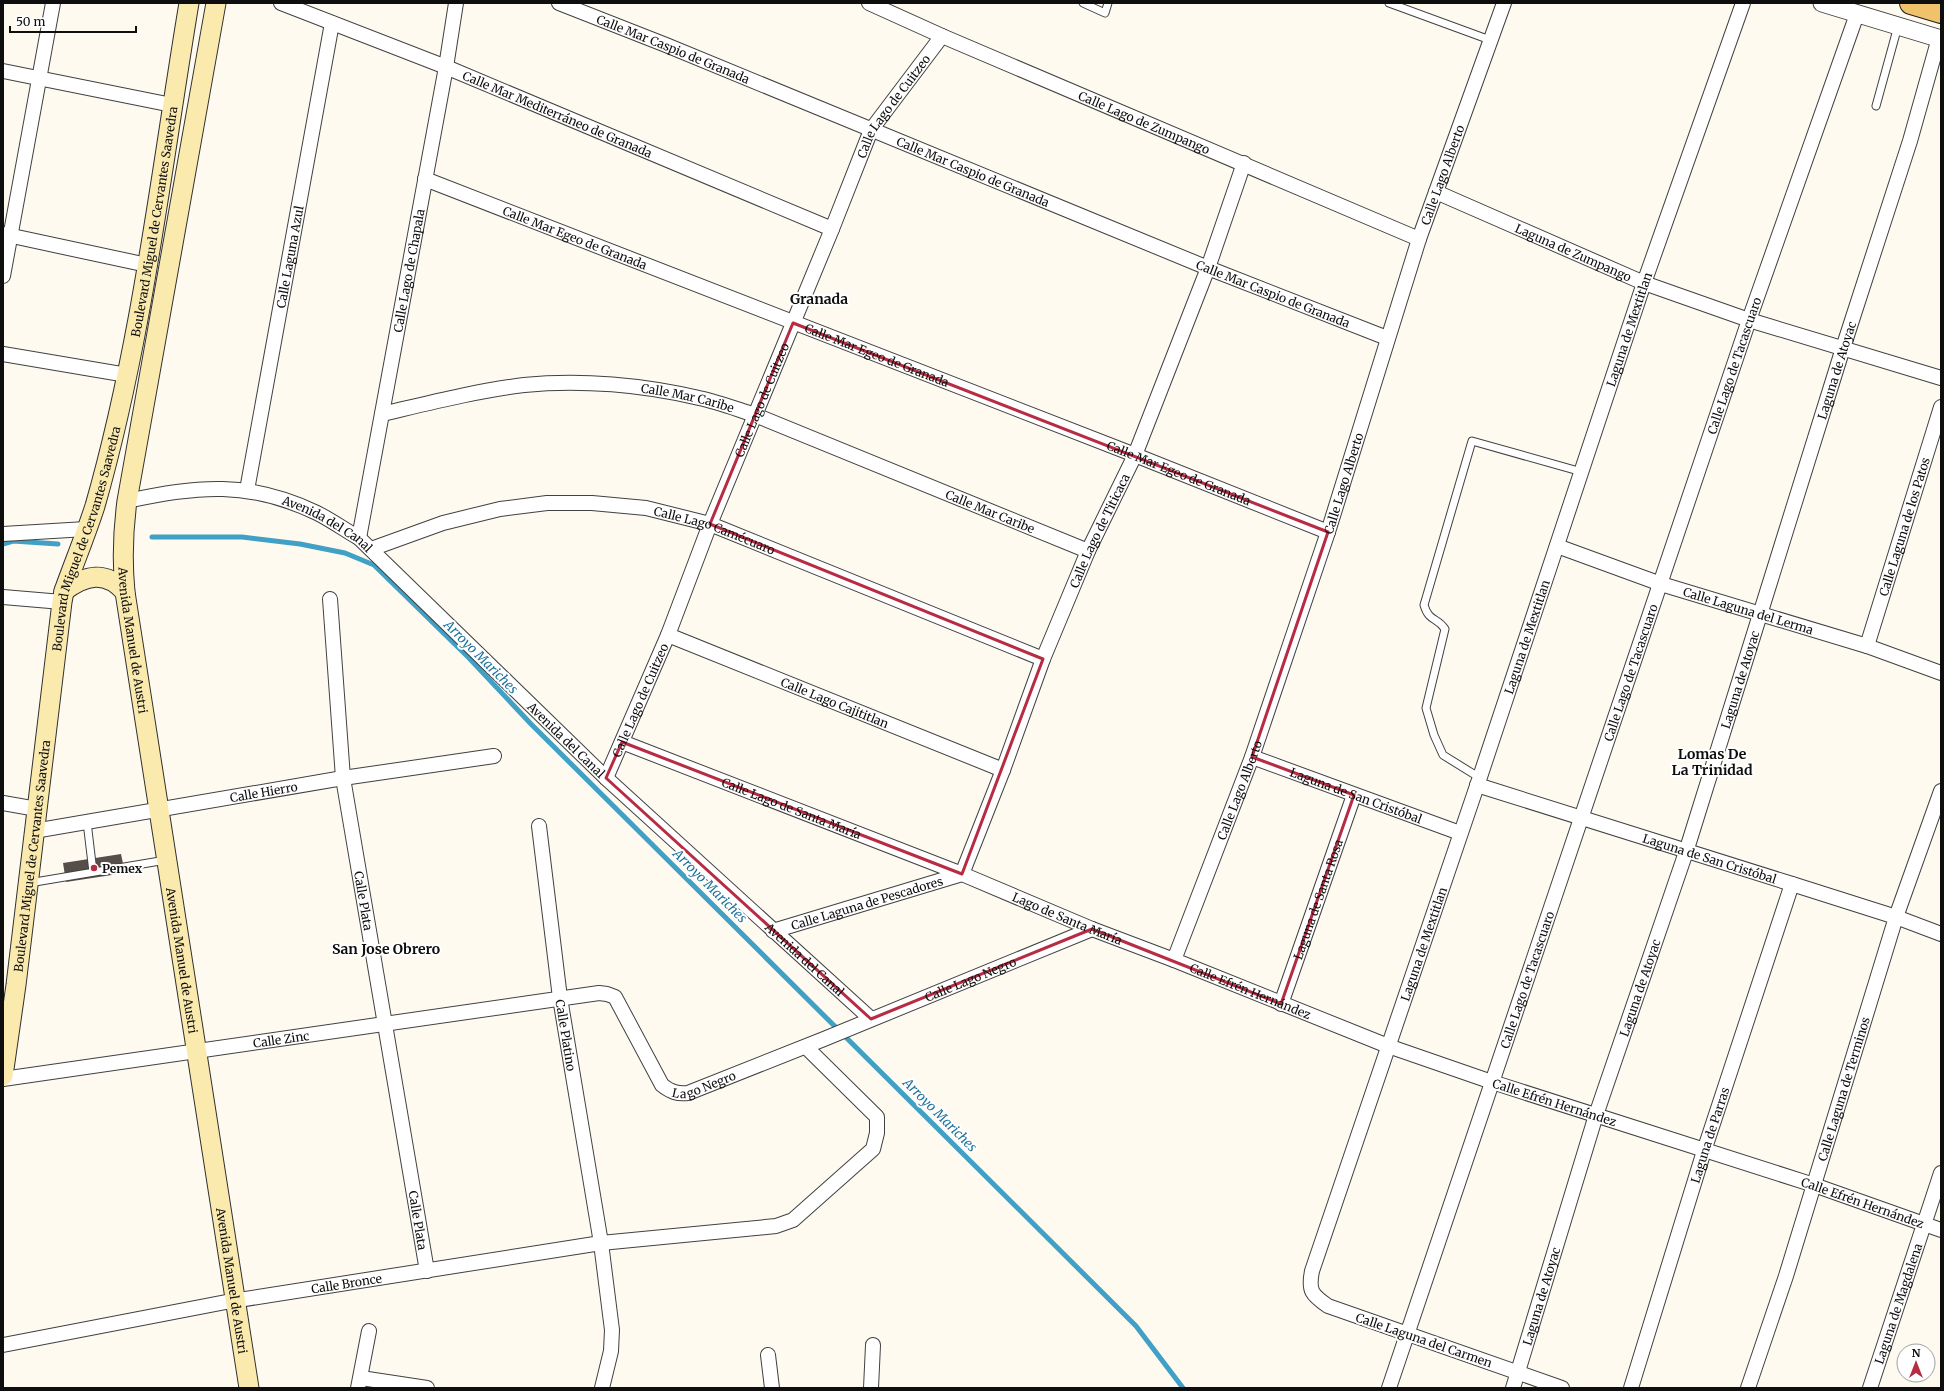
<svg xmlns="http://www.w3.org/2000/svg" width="1944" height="1391" font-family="Merriweather,serif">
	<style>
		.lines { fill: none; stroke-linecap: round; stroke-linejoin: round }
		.stream { stroke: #41a0c6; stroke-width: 5 }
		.building { fill: #564e4b }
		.service-casing { stroke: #414141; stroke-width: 9 }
		.minor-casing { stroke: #414141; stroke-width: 16 }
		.tertiary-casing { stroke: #414141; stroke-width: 19 }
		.secondary-casing { stroke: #303030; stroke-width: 21 }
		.primary-casing { stroke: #1f1f1f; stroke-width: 24 }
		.service { stroke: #fff; stroke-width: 7 }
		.minor { stroke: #fff; stroke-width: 14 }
		.tertiary { stroke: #fff; stroke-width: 17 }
		.secondary { stroke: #fbeaae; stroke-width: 19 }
		.primary { stroke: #f1c26c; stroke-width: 22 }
		.marked { fill: none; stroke: #b72c42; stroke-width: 3; stroke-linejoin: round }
		.poi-dot { fill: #b72c42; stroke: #fff; stroke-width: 1.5 }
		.labels { text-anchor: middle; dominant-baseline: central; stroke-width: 4; stroke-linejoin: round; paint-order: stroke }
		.street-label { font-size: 12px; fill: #0e0e0e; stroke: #fff }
		.poi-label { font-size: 12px; font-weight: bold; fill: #0e0e0e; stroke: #fff; text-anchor: start }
		.water-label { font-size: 13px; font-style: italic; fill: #1d719a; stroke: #fff }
		.quarter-label { font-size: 14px; font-weight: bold; fill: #0e0e0e; stroke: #fff }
	</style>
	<rect width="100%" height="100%" fill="#fefaef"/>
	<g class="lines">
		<path class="stream" d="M152,537h90l58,7 45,9 29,12 95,93 62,66 605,602 47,62
			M3,544l10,-3 45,3"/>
	</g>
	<path class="building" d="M121,854l4,19 -59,9 -3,-19z"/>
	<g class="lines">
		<g class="service-casing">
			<path id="service" d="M1083,3l22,10 3,-10
				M1389,3l101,37
				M1876,106l22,-80
				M1480,777l-8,-4 -29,-18 -9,-20 -8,-27 19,-79c-8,-12 -16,-7 -21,-24l48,-164 110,31
				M87,822l6,50
				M29,883l137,-23"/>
		</g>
		<g class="minor-casing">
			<g id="minor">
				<path id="s1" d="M281,3l165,64 386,162"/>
				<path id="s2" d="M559,3l107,42 542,223 179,70"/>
				<path id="s3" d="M869,3l73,33 477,203"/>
				<path d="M3,71l169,34"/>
				<path id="s4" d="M425,179l710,276 193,77"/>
				<path id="s5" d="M1436,192l208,91 105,37 192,58"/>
				<path d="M3,234l144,31"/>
				<path d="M3,276l50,-273"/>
				<path d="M3,354l124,21"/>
				<path id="s6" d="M382,414c47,-11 94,-23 142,-29 57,-6 120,0 175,13 19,4 37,11 56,17l333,136"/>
				<path id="s7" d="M247,490l85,-467"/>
				<path id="s8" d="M127,501c71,-15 121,-21 190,12 14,7 28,17 42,25l247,240 265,241"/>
				<path d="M3,534l83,-5"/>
				<path id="s9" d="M359,538l87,-471 10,-64"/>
				<path id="s10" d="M1557,546l104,38 206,62 74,27"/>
				<path id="s11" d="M371,549l72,-26 57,-14 47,-6h45l54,5 64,16 333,135"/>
				<path d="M3,597l59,5"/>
				<path id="s12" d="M330,599l13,179 84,493"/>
				<path id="s13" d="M668,635l335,135"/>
				<path id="s14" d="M1867,646l74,-239"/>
				<path id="s15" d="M622,742l340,132 130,55 82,31 214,86 104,36 322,103 127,45"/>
				<path id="s16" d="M1252,757l208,76"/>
				<path id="s17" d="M606,778l62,-143 42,-111 122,-295 39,-99 71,-94"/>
				<path id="s18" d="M1477,785l315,99 104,33 45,17"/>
				<path d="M3,803l34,6"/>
				<path id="s19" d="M539,826l21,172 41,245 11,87 -1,21 -9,37"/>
				<path id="s20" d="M34,831l309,-53 151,-22"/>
				<path id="s21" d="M962,874l41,-104 40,-111 45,-108 47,-96 73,-187 36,-105"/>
				<path id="s22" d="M773,931l189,-57"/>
				<path id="s23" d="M1174,960l78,-203 76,-225 91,-293 85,-236"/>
				<path id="s24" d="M1281,1004l73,-209"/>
				<path id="s25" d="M3,1079l596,-86 8,1 8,3 47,88c9,7 15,9 26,8l136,-54 268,-110"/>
				<path id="s26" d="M3,1345l223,-43 375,-59 175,-17 17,-6 80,-71 4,-16v-16l-71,-70"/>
				<path d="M768,1355l4,33"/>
				<path d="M361,1378l66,10"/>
				<path d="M358,1388l11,-57"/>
				<path d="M871,1388l2,-43"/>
				<path id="s27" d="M1389,1388l360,-1068 108,-306"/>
				<path id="s28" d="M1513,1388l83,-273 90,-263 157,-504 67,-207 29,-103"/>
				<path id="s29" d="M1562,1388l-234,-82c-16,-11 -20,-15 -16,-35l168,-494 164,-494 99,-280"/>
				<path id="s30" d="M1631,1388l73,-237 88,-267"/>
				<path id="s31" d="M1748,1388l38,-112 110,-359 45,-126"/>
				<path id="s32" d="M1870,1388l71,-215"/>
			</g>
		</g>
		<g class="tertiary-casing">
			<path id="tertiary" d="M1822,3l119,36"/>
		</g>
		<g class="secondary-casing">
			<g id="secondary">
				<path id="s33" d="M216,3l-89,498c-4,30 -5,60 -2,91l124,796"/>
				<path d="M64,591c21,-16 42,-21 61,1"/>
				<path id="s34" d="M3,1076l13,-91 46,-383 2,-11c10,-28 22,-57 31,-85 47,-164 66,-335 94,-503"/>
			</g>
		</g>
		<g class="primary-casing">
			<path id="primary" d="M1911,3l30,9"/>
		</g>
		<use href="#service" class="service"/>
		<use href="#minor" class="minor"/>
		<use href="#tertiary" class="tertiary"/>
		<use href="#secondary" class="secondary"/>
		<use href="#primary" class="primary"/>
	</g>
	<path class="marked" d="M793,323l535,209 -76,225 102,38 -73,209 -189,-75 -221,90 -265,-241 16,-36 340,132 81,-215 -333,-135z"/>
	<circle class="poi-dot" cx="94" cy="868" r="4"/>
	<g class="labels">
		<g class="street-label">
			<text stroke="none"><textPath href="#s2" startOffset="123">Calle Mar Caspio de Granada</textPath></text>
			<text stroke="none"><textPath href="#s17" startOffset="732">Calle Lago de Cuitzeo</textPath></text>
			<text stroke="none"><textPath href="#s1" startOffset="298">Calle Mar Mediterráneo de Granada</textPath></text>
			<text stroke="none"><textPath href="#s3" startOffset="300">Calle Lago de Zumpango</textPath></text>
			<text stroke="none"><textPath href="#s2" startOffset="447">Calle Mar Caspio de Granada</textPath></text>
			<text stroke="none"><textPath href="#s23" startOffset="830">Calle Lago Alberto</textPath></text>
			<text stroke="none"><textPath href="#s34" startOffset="870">Boulevard Miguel de Cervantes Saavedra</textPath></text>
			<text stroke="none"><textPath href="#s4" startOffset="161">Calle Mar Egeo de Granada</textPath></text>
			<text stroke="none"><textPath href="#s5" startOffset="150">Laguna de Zumpango</textPath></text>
			<text stroke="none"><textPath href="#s7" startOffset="237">Calle Laguna Azul</textPath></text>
			<text stroke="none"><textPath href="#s9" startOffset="272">Calle Lago de Chapala</textPath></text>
			<text stroke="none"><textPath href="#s2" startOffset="771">Calle Mar Caspio de Granada</textPath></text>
			<text stroke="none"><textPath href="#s29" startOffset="1284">Laguna de Mextitlan</textPath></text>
			<text stroke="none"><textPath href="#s4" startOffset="485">Calle Mar Egeo de Granada</textPath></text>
			<text stroke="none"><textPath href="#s27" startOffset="1079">Calle Lago de Tacascuaro</textPath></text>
			<text stroke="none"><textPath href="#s28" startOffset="1068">Laguna de Atoyac</textPath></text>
			<text stroke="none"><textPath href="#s6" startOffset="310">Calle Mar Caribe</textPath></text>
			<text stroke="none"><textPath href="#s17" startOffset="409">Calle Lago de Cuitzeo</textPath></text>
			<text stroke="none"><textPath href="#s4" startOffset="809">Calle Mar Egeo de Granada</textPath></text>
			<text stroke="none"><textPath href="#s23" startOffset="506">Calle Lago Alberto</textPath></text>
			<text stroke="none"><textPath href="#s6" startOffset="634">Calle Mar Caribe</textPath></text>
			<text stroke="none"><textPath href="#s8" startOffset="209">Avenida del Canal</textPath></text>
			<text stroke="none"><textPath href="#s14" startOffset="125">Calle Laguna de los Patos</textPath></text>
			<text stroke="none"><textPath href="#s21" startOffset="370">Calle Lago de Titicaca</textPath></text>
			<text stroke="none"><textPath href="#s11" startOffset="354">Calle Lago Camécuaro</textPath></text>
			<text stroke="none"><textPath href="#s34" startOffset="545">Boulevard Miguel de Cervantes Saavedra</textPath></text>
			<text stroke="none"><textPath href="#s10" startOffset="202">Calle Laguna del Lerma</textPath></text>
			<text stroke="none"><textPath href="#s29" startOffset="960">Laguna de Mextitlan</textPath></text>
			<text stroke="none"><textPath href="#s33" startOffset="646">Avenida Manuel de Austri</textPath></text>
			<text stroke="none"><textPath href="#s27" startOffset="755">Calle Lago de Tacascuaro</textPath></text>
			<text stroke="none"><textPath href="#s28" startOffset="744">Laguna de Atoyac</textPath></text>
			<text stroke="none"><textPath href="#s17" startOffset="85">Calle Lago de Cuitzeo</textPath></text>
			<text stroke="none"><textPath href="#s13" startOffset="180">Calle Lago Cajititlan</textPath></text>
			<text stroke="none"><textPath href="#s8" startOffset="533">Avenida del Canal</textPath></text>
			<text stroke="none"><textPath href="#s23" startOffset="182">Calle Lago Alberto</textPath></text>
			<text stroke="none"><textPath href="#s20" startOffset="233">Calle Hierro</textPath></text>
			<text stroke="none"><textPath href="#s16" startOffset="111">Laguna de San Cristóbal</textPath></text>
			<text stroke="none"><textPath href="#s15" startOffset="182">Calle Lago de Santa María</textPath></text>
			<text stroke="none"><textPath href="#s34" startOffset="222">Boulevard Miguel de Cervantes Saavedra</textPath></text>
			<text stroke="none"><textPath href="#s18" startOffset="244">Laguna de San Cristóbal</textPath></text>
			<text stroke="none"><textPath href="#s24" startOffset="111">Laguna de Santa Rosa</textPath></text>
			<text stroke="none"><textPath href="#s12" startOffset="304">Calle Plata</textPath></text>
			<text stroke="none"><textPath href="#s22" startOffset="98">Calle Laguna de Pescadores</textPath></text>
			<text stroke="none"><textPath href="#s15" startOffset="479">Lago de Santa María</textPath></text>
			<text stroke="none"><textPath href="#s29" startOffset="636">Laguna de Mextitlan</textPath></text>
			<text stroke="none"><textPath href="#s8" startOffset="857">Avenida del Canal</textPath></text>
			<text stroke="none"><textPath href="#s33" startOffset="970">Avenida Manuel de Austri</textPath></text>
			<text stroke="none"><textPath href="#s25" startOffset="1051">Calle Lago Negro</textPath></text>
			<text stroke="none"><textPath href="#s27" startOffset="431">Calle Lago de Tacascuaro</textPath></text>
			<text stroke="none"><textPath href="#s28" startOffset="420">Laguna de Atoyac</textPath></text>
			<text stroke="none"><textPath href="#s15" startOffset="676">Calle Efrén Hernández</textPath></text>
			<text stroke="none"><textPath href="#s19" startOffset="211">Calle Platino</textPath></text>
			<text stroke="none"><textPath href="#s25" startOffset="281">Calle Zinc</textPath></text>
			<text stroke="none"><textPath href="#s25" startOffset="764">Lago Negro</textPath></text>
			<text stroke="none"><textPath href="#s31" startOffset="314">Calle Laguna de Terminos</textPath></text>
			<text stroke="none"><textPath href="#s15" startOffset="1000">Calle Efrén Hernández</textPath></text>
			<text stroke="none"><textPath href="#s30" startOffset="265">Laguna de Parras</textPath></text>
			<text stroke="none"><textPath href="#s15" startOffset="1324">Calle Efrén Hernández</textPath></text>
			<text stroke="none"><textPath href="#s12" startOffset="628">Calle Plata</textPath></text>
			<text stroke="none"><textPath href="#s33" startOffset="1294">Avenida Manuel de Austri</textPath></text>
			<text stroke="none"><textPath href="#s26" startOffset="349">Calle Bronce</textPath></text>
			<text stroke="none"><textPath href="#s28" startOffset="96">Laguna de Atoyac</textPath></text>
			<text stroke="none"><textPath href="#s32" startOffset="89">Laguna de Magdalena</textPath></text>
			<text transform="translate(1424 1340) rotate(19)">Calle Laguna del Carmen</text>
		</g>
		<g class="poi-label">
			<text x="102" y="868">Pemex</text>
		</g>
		<g class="water-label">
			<text transform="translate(481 657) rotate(45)">Arroyo Mariches</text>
			<text transform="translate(710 886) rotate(45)">Arroyo Mariches</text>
			<text transform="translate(940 1115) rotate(45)">Arroyo Mariches</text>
		</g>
		<g class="quarter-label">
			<text x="819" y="299">Granada</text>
			<text x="1712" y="754">Lomas De<tspan x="1712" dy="16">La Trinidad</tspan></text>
			<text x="386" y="949">San Jose Obrero</text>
		</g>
	</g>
	<rect width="1944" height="1391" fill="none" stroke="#0e0e0e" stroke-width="8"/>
	<g transform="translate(1916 1363)"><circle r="19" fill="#ffffff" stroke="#9f9f9f"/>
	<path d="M0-3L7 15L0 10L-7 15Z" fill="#b72c42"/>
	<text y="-6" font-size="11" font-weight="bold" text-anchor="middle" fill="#0e0e0e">N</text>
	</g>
	<path d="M10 26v6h126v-6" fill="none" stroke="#0e0e0e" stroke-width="2"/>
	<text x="16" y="26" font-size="12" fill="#0e0e0e" stroke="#ffffff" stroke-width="3" paint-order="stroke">50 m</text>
</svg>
